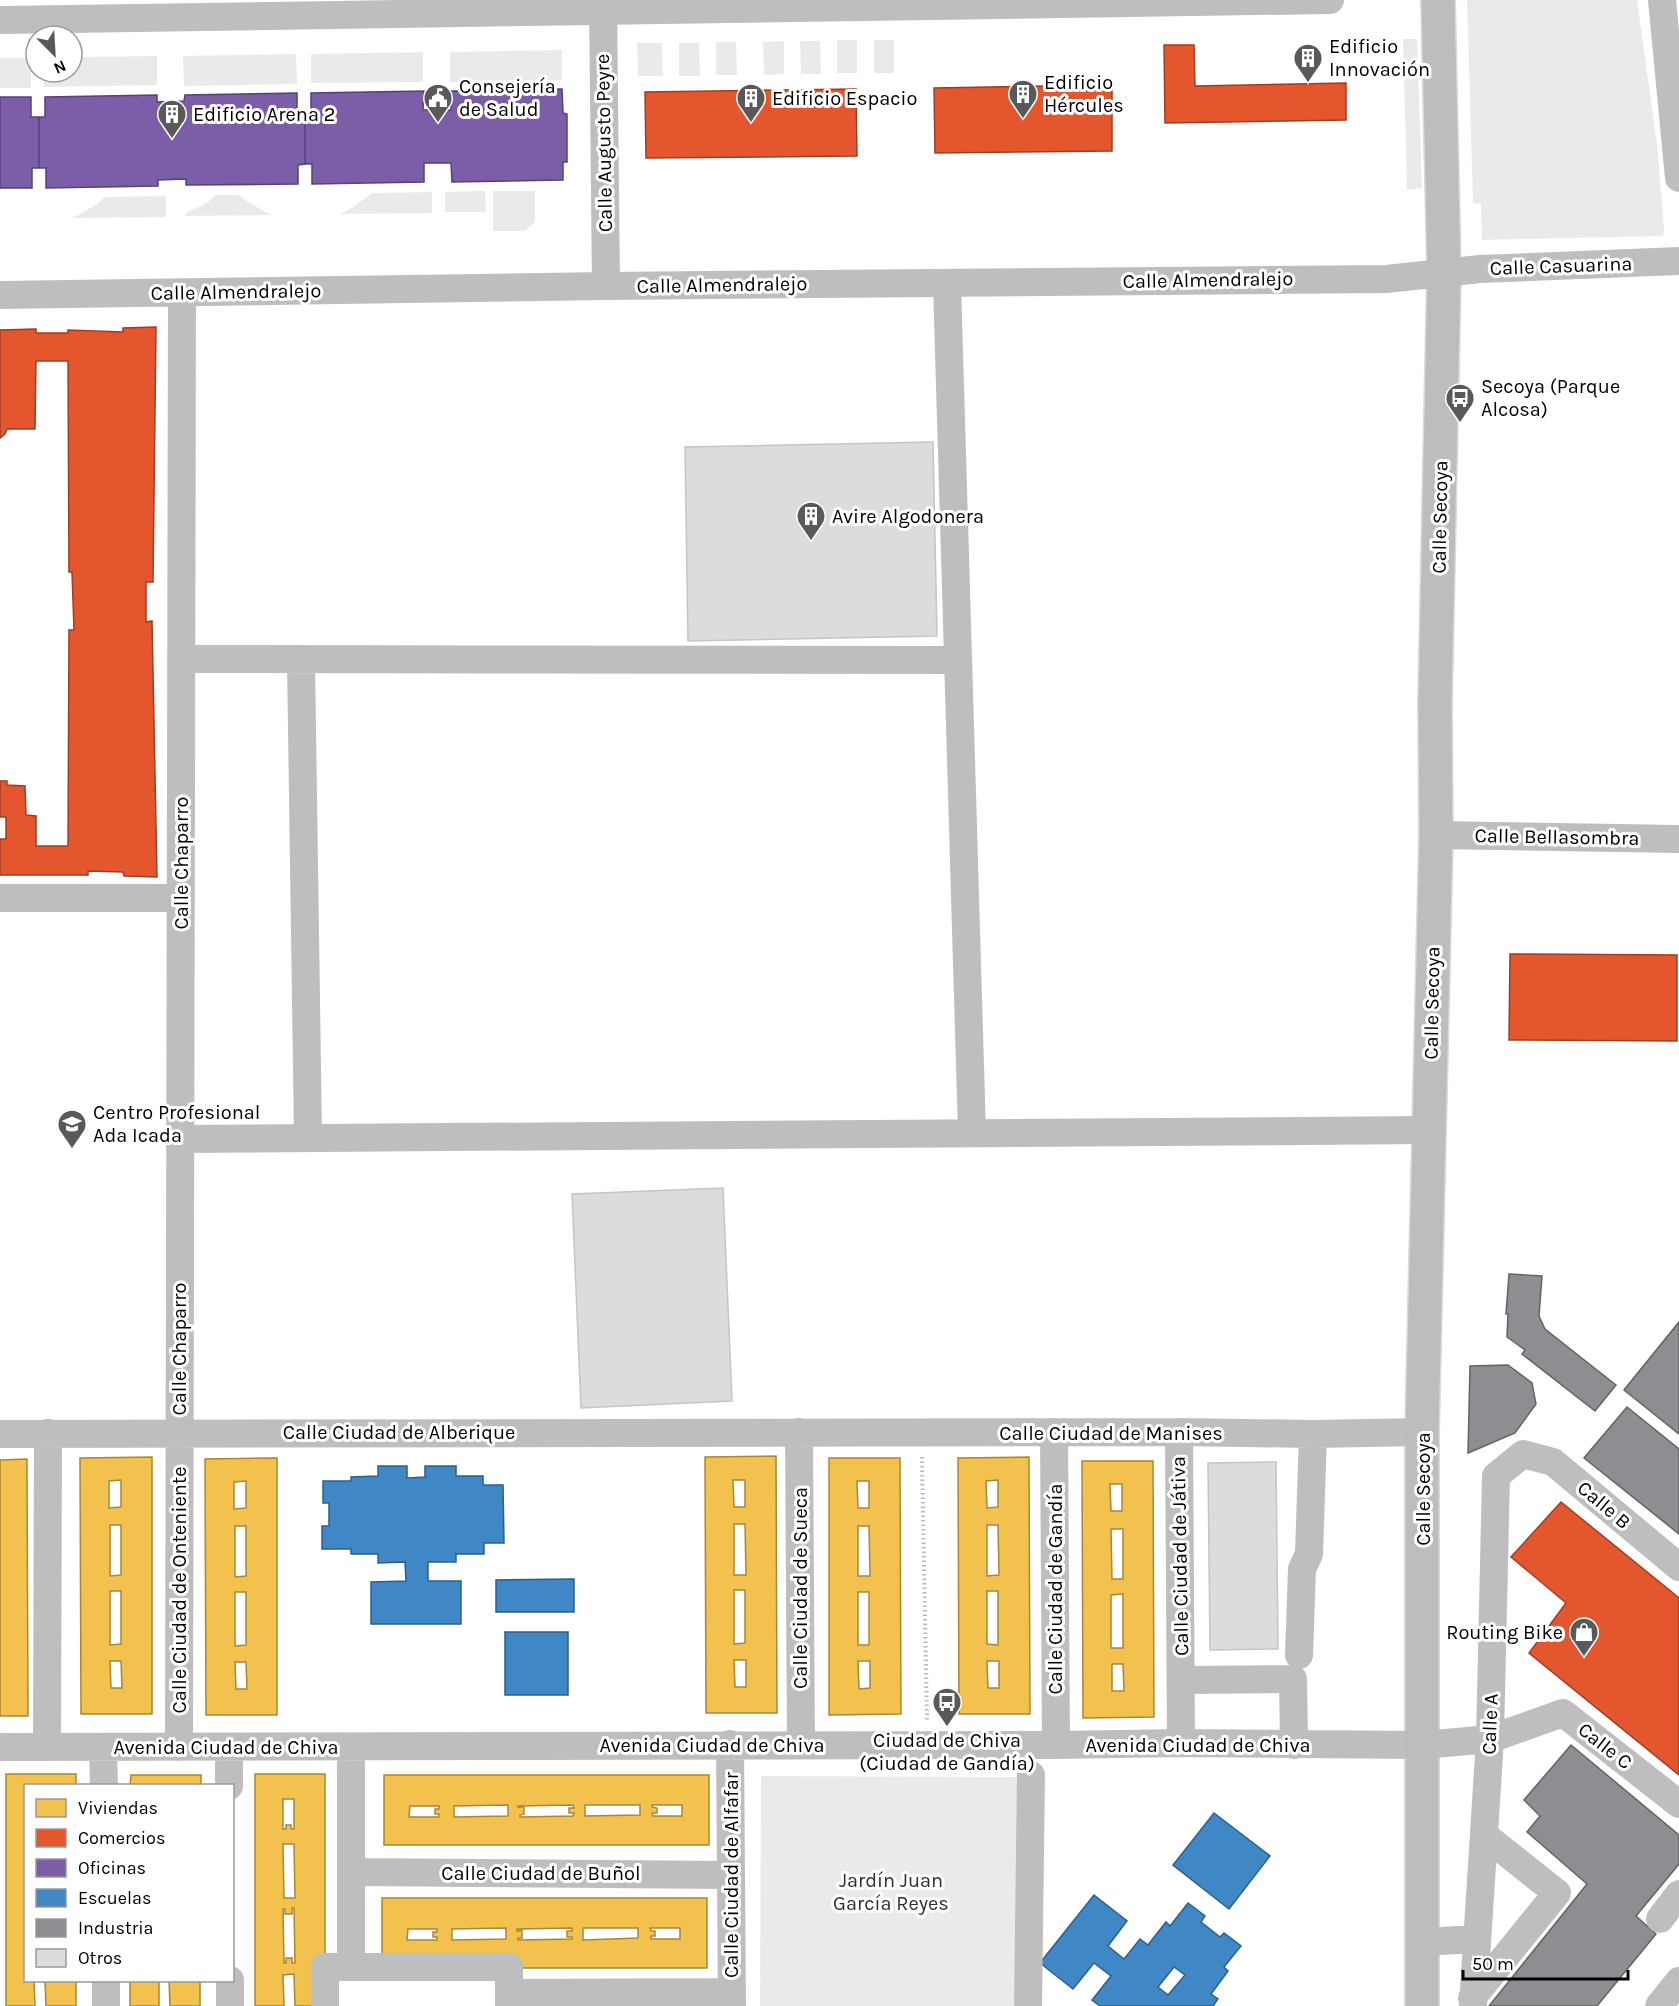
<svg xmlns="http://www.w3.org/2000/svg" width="1679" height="2006" font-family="Karla,sans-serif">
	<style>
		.green { fill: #eaeaea }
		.homes { fill: #f2c14e; stroke: #a98737; stroke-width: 1.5; fill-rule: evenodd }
		.shops { fill: #e4572e; stroke: #a03d20; stroke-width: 1.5 }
		.offices { fill: #7b5ea7; stroke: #564275; stroke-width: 1.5 }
		.schools { fill: #3f88c5; stroke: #2c5f8a; stroke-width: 1.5; fill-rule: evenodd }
		.industry { fill: #8d8d92; stroke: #636366; stroke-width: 1.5 }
		.building { fill: #dcdcdc; stroke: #c5c5c5; stroke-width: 1.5 }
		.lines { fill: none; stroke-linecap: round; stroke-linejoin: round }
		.major-casing { stroke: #dbdbdb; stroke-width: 36 }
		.path { stroke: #b8b8b8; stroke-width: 4; stroke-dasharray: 1.5 3; stroke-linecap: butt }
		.minor { stroke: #bebebe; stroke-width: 28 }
		.major { stroke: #bdbdbd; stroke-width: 33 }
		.labels { text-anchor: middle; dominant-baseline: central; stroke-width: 6; stroke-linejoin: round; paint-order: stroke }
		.poi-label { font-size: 20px; fill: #000; stroke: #fff; text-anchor: start }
		.street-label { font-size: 20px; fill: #000; stroke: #fff }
		.park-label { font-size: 20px; fill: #2f2f2f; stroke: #fff }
	</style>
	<rect width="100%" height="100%" fill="#fff"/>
	<path class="green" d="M1467,0h170l20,144 7,85 -1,7 -181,4 -1,-36 -8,-1z
		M1403,39h14l5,149 -15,2z
		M837,40h20v33h-20z
		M874,40h20v33h-20z
		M784,41v33l-20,1 -1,-33z
		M800,41h20l1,33h-20z
		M716,42h20l1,33h-21z
		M637,43h25l1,33h-25z
		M679,43h20l1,33h-21z
		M562,50v30l-112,2v-30z
		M423,52v30l-112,1v-29z
		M296,54l1,30 -113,2 -1,-30z
		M157,56v29l-113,2v-15h28v-15z
		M0,58h31v30h-31z
		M485,191l1,21h-41v-20z
		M493,191h42v31l-10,9h-32z
		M432,192v21l-92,1 12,-6 20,-15z
		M216,195h23l9,7 23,13 -85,1v-3l21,-10z
		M166,196v21l-94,1 24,-13 9,-8z
		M761,1776l261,1 -1,229h-261z"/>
	<path class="homes" d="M776,1456l1,257h-71l-1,-256zM733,1480h12v27h-11zM734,1524h11l1,51h-12zM734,1590h11v53l-11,1zM734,1660h12v27h-11z
		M152,1457v257h-71l-1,-256zM121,1480v27l-12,1v-27zM110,1525h11v50l-11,1zM110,1591h11v53l-11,1zM110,1661h11l1,27h-11z
		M1029,1457l1,257h-71l-1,-256zM998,1480v27l-11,1 -1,-27zM987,1525h11l1,50 -12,1zM987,1591h11v54l-11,-1zM987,1661h12v27h-11z
		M277,1458v257h-71l-1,-256zM246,1481v27l-12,1v-27zM235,1526h11v50l-11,1zM235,1592h11v53l-11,1zM235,1662h11l1,27h-11z
		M829,1458h71l1,256 -72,1zM857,1481h12v27h-11zM858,1526h11l1,50h-12zM858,1592h11v53h-11zM858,1661h12v27l-11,1z
		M27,1459l1,257h-28v-256z
		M1082,1461h71l1,256 -71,1zM1110,1484h12v27h-11zM1111,1529h12v50h-11zM1123,1594v54h-12v-53zM1112,1664h11l1,27h-12z
		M6,1774h70v12h-50v194h8l1,26h-29z
		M255,1774h70v232h-30l-1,-32 -11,1 1,31h-29zM283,1799h11v30h-3v-4h-5v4h-3zM283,1844h11l1,54h-11zM292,1908h2l1,55h-3v-5h-6v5h-2l-1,-54h2v5h7z
		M131,1775h70v11h-71z
		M384,1775h325v70h-325zM508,1805v11l-54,1v-11zM573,1805l1,3h-5v5h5l-1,3 -53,1v-2l4,-1v-7h-6v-1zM585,1805h55v10l-55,1zM652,1805h30v11h-29l-1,-3h5v-5l-5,-1zM410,1806h29v3h-4v5h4v3h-30z
		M382,1898h325v70h-325zM506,1928v11l-54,1v-11zM572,1928v3h-5v6h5v2l-54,1v-2h4v-8l-5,1v-2zM583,1928h55v10l-55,2zM650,1928h30v11h-29v-3h4v-5h-4zM408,1929h29v3h-4v5h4v3h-30z
		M45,1980h31v26h-30z
		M130,1980h29v26h-29z
		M169,1980h31v26h-30z"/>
	<path class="shops" d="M1164,45h30l1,41 151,-3v37l-181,3z
		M1112,85v66l-177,2 -1,-65z
		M856,89l1,67 -211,2 -1,-66z
		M156,327l-3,255h-7v40l6,-1 5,256 -33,-1 -1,-4 -35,-1v4h-88v-36h6v-22h-6v-36h7v4l18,1 1,29 10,1v30h32l1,-216h5l-2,-58h-3l-1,-211h-32l-1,68h-28l-2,5 -5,4v-108l36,-1v4h32v-3l55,2v-4z
		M1510,954l167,1v86l-168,-1z
		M1561,1502l118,96v177l-150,-122 37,-50 -55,-46z"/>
	<path class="offices" d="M562,89l1,24 4,1v48h-4v18l-111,2 -1,-19h-27v19l-112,2v-20h-7v-52h6v-19l113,-2 -1,19h28v-19z
		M297,93v19h8v52l-7,1v19l-112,1v-6l-28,1v6l-112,2v-20h-7v-51h6v-20l112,-2v7l27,-1 1,-6z
		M0,97h31v20h8v51h-7v20h-32z"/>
	<path class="schools" d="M378,1466h29v12l18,-1v-11h31v10h27v9h20l1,58h-20v11h-28v8h-28v19h33v43h-90v-42l35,-1 -1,-19 -27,1v-9h-27v-5h-29v-23h7v-23h-6v-22h28v-4l27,-1z
		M574,1579v33h-78v-32z
		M505,1632h63v63h-63z
		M1214,1813l56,43 -41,53 -56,-44z
		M1094,1895l33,26 -19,25 16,13 16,-20 8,6 18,-23 4,4 18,-23 17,13 -4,6 19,15 4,-4 17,13 -17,21 4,4 -17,23 7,5 -5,7h-113l-8,-6 19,-24 -17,-13 -21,26 -33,-26zM1174,1967l11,8 -17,20 -10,-8z"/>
	<path class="industry" d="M1509,1274l33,2 -3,40 6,13 71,56 -21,26 -73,-57 3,-4 -18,-13 1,-23h-2z
		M1679,1322v112l-55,-44z
		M1508,1365l24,18 4,21 -21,29 -47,20 2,-87z
		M1627,1407l52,42v85l-95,-76z
		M1571,1745l108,90v29l-43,52 20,18 -59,72h-108l98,-122 -60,-52 13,-16 -16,-16z"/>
	<path class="building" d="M933,442l4,194 -249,5 -3,-194z
		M723,1188l9,213 -151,7 -9,-214z
		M1276,1462l2,187 -68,1 -2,-187z"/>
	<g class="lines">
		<g class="major-casing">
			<path id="major" d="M1422,2006v-574l14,-597 -1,-132 9,-431 -6,-272"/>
		</g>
		<path class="path" d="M922,1457l5,265"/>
		<path class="minor" d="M603,0l3,286
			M1662,0l17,178
			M0,20l1330,-20
			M947,283l25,850
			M0,295l606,-9 780,-7 94,-10 199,-8
			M181,659l777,1
			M301,659l7,479
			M1436,835l243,4
			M0,898h181
			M180,1139l1249,-9
			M799,1432l2,313
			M1054,1432l2,313
			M1179,1432l2,311
			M0,1434l1179,-2 134,2 109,-2
			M1299,1655l3,-86 7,-15 4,-120
			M1182,1680l111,-1 1,66
			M730,1744l2,262
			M0,1747l1056,-2 125,-2 242,2 67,-6 73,-26 116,91
			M47,1747l1,-314
			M103,1747l1,39
			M179,1747l3,-1454
			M229,1747v39
			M351,1747v220
			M351,1872l380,3
			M1660,1919l19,-25
			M1422,1942l55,-3
			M106,1980v26
			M230,1980v26
			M509,1993l223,-1
			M1472,1998l85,-105 -73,-58
			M325,2006v-39h184v39
			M1028,2006l3,-231
			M1473,2006l17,-267 6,-263 27,-22 30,8 126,105
			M1659,2006l20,-25"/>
		<use href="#major" class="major"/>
	</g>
	<defs>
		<g id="building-pin" transform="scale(1.5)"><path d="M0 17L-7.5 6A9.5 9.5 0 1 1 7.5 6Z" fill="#595959" stroke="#fff"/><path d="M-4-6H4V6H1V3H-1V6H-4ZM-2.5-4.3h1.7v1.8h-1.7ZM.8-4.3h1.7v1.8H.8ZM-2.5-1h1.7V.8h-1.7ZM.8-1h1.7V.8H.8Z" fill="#fff"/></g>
		<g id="civic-pin" transform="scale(1.5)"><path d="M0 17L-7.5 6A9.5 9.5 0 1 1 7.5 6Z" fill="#595959" stroke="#fff"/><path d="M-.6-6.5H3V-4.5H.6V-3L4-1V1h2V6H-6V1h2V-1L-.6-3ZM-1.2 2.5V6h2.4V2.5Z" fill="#fff"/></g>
		<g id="bus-pin" transform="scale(1.5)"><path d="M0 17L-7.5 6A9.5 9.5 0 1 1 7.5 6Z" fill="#595959" stroke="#fff"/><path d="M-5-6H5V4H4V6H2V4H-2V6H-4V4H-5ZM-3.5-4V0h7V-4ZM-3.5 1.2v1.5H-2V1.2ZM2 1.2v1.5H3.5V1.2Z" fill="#fff"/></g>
		<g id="university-pin" transform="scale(1.5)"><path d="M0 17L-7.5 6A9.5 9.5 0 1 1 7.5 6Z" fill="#595959" stroke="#fff"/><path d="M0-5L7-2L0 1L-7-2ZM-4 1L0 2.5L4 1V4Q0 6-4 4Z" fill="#fff"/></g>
		<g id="shop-pin" transform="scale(1.5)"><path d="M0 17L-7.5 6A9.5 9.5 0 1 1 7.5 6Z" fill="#595959" stroke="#fff"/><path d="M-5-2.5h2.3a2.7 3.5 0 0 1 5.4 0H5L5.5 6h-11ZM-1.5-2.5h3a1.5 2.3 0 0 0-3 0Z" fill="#fff"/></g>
	</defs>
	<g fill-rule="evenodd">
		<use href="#building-pin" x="1308" y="58"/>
		<use href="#building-pin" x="1023" y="94"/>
		<use href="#civic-pin" x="438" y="98"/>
		<use href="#building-pin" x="751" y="98"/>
		<use href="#building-pin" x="172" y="114"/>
		<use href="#bus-pin" x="1460" y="398"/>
		<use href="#building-pin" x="811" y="516"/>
		<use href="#university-pin" x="72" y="1124"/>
		<use href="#shop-pin" x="1584" y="1632"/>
		<use href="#bus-pin" x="947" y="1702"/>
	</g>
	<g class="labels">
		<g class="poi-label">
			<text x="1329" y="46">Edificio<tspan x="1329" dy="23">Innovación</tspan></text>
			<text x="1044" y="82">Edificio<tspan x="1044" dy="23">Hércules</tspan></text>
			<text x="459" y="86">Consejería<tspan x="459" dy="23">de Salud</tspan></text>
			<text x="772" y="98">Edificio Espacio</text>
			<text x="193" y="114">Edificio Arena 2</text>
			<text x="1481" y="386">Secoya (Parque<tspan x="1481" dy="23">Alcosa)</tspan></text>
			<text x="832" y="516">Avire Algodonera</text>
			<text x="93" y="1112">Centro Profesional<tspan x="93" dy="23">Ada Icada</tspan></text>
			<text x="1563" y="1632" text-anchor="end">Routing Bike</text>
			<text x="947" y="1740" text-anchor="middle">Ciudad de Chiva<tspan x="947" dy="23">(Ciudad de Gandía)</tspan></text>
		</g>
		<g class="street-label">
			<text transform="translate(604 143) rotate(-91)">Calle Augusto Peyre</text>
			<text transform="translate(1561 266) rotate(-2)">Calle Casuarina</text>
			<text transform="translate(1208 280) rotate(-1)">Calle Almendralejo</text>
			<text transform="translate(722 285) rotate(-1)">Calle Almendralejo</text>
			<text transform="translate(236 292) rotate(-1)">Calle Almendralejo</text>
			<text transform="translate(1440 517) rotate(-89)">Calle Secoya</text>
			<text transform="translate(1557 837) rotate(1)">Calle Bellasombra</text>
			<text transform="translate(181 863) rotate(-90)">Calle Chaparro</text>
			<text transform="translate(1432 1003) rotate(-89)">Calle Secoya</text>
			<text transform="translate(179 1349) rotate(-90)">Calle Chaparro</text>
			<text x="399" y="1432">Calle Ciudad de Alberique</text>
			<text x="1111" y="1433">Calle Ciudad de Manises</text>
			<text transform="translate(1423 1489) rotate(-90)">Calle Secoya</text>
			<text transform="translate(1604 1505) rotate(40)">Calle B</text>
			<text transform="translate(1180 1556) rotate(-91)">Calle Ciudad de Játiva</text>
			<text transform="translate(800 1588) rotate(-90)">Calle Ciudad de Sueca</text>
			<text transform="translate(1055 1589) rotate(-90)">Calle Ciudad de Gandía</text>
			<text transform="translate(179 1590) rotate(-90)">Calle Ciudad de Onteniente</text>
			<text transform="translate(1490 1724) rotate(-88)">Calle A</text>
			<text x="712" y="1745">Avenida Ciudad de Chiva</text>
			<text x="1198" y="1745">Avenida Ciudad de Chiva</text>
			<text transform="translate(1605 1746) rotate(38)">Calle C</text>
			<text x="226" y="1747">Avenida Ciudad de Chiva</text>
			<text x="541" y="1873">Calle Ciudad de Buñol</text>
			<text transform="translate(731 1875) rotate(-90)">Calle Ciudad de Alfafar</text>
		</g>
		<g class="park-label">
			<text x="891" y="1880">Jardín Juan<tspan x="891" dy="23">García Reyes</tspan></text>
		</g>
	</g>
	<rect x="24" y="1784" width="210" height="198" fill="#ffffff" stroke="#999999" stroke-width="1.5"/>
	<rect x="36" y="1799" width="30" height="18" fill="#f2c14e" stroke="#999999" stroke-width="1.5"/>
	<text x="78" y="1814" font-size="18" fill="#000000">Viviendas</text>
	<rect x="36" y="1829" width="30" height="18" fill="#e4572e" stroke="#999999" stroke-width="1.5"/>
	<text x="78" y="1844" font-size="18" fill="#000000">Comercios</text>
	<rect x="36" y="1859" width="30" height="18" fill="#7b5ea7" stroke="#999999" stroke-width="1.5"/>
	<text x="78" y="1874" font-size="18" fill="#000000">Oficinas</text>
	<rect x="36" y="1889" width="30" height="18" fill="#3f88c5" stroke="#999999" stroke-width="1.5"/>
	<text x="78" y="1904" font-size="18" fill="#000000">Escuelas</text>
	<rect x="36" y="1919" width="30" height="18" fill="#8d8d92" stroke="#999999" stroke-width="1.5"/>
	<text x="78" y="1934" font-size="18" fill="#000000">Industria</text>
	<rect x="36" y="1949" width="30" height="18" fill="#dcdcdc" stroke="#999999" stroke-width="1.5"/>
	<text x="78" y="1964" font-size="18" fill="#000000">Otros</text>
	<g transform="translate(54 54) rotate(156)"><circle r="28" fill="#ffffff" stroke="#999999" stroke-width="1.5"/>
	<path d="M0-4.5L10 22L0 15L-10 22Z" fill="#595959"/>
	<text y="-9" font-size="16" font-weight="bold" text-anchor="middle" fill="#000000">N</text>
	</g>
	<path d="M1463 1970v9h165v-9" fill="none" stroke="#000000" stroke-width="3"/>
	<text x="1472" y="1970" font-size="18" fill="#000000" stroke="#ffffff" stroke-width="4.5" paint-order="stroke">50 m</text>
</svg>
